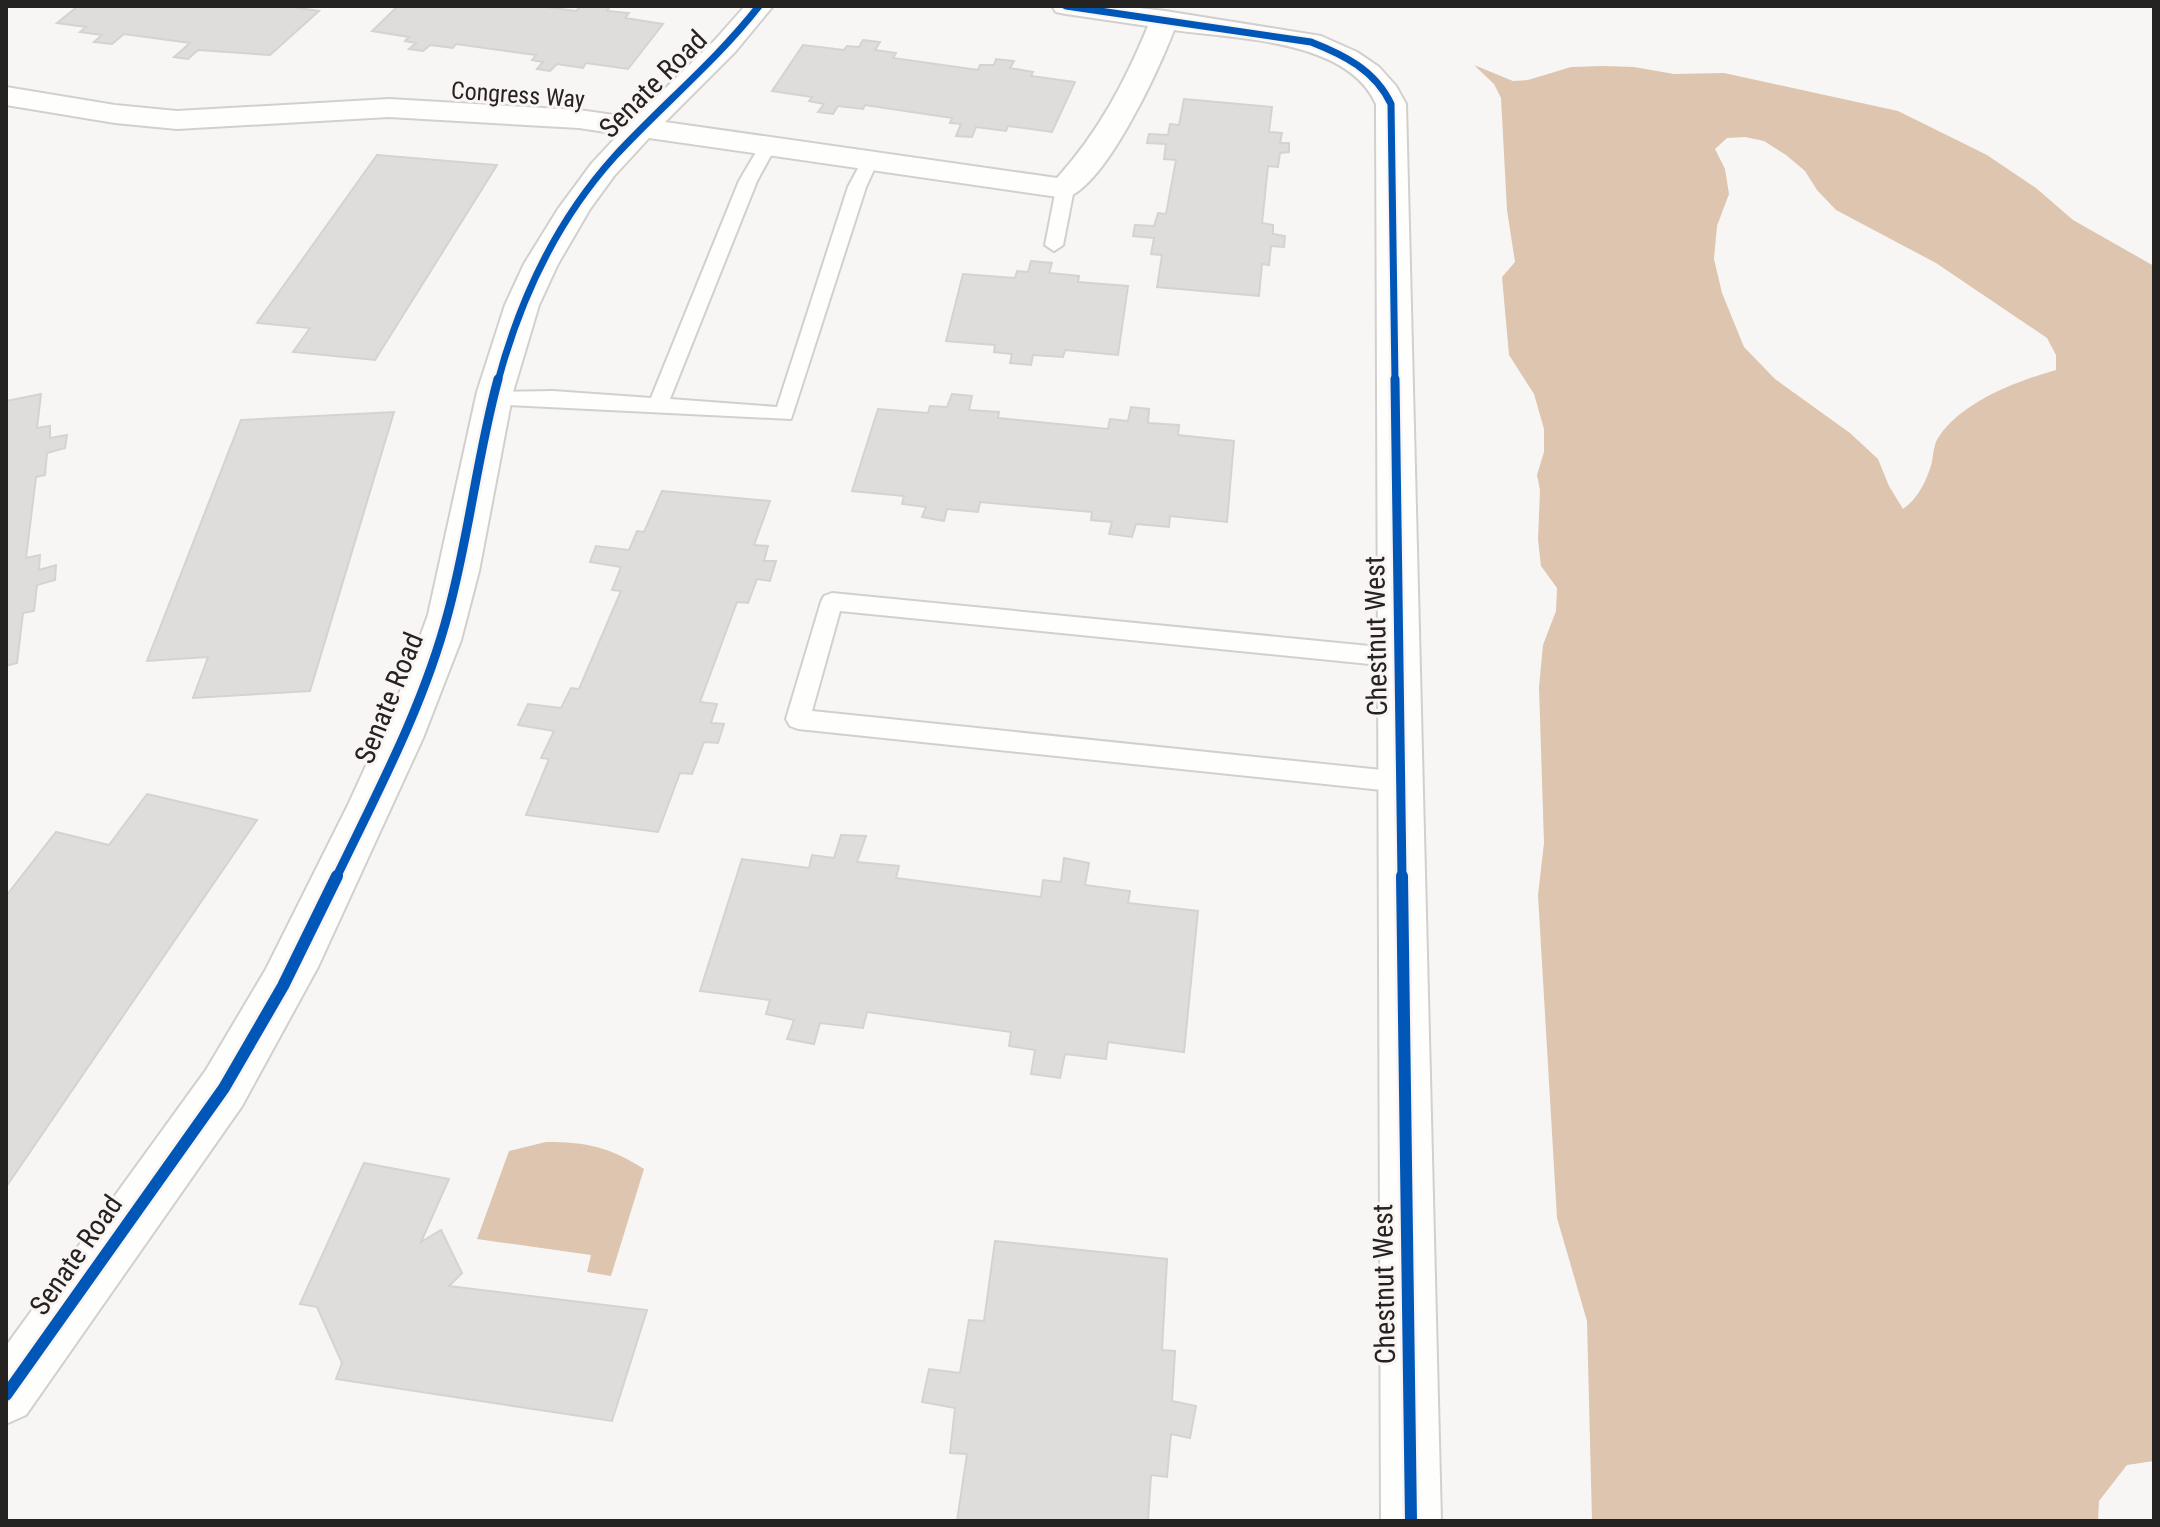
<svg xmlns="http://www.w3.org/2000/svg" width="2160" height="1527" font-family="'Roboto Condensed',sans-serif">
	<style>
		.water { fill: #ddc5af; fill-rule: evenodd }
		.building { fill: #dfdddc; stroke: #d5d3d1; stroke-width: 2 }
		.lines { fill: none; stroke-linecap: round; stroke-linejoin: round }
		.lane-casing { stroke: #d2d0cf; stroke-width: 4 }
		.street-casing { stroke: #d2d0cf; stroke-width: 4 }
		.lane { fill: #fefefd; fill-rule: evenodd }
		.street { fill: #fefefd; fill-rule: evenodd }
		.cycleway-far2-casing { stroke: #faf5f2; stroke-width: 11 }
		.cycleway-far1-casing { stroke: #faf5f2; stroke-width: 14 }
		.cycleway-casing { stroke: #faf5f2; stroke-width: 17 }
		.cycleway-far2 { stroke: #0057b8; stroke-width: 7 }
		.cycleway-far1 { stroke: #0057b8; stroke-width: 9 }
		.cycleway { stroke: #0057b8; stroke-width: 12 }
		.labels { text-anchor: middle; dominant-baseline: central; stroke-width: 6; stroke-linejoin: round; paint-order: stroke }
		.far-street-label { font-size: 24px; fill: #242322; stroke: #faf5f2 }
		.street-label { font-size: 28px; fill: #242322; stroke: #faf5f2 }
	</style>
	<rect width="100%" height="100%" fill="#f8f6f4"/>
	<path class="water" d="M1474,65l39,16 15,-1 43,-13 32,-1 31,1 40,7 50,-1 174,38 89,44 49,33 37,32 81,46v1195l-27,4 -28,36 -1,20h-506l-5,-200 -30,-103 -19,-323 6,-52 -5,-156 4,-42 13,-34 1,-23 -16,-22 -3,-26 2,-50 -3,-15 7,-23v-23l-10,-35 -25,-39 -7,-78 13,-15 -8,-52 -6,-112 -7,-14zM1745,137l19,4 22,14 19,16 12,19 19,20 100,53 111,75 9,17v15c-39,11 -95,32 -118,68 -4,6 -5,17 -6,24 -5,18 -14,37 -29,47l-14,-23 -11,-27 -28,-26 -75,-54 -31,-32 -22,-54 -8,-34 3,-33 12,-32 -4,-25 -10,-20 12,-11z
		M546,1142c42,0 63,5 98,27l-33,107 -24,-4 4,-17 -114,-16 32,-88z"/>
	<path class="building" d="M78,6h207l34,5 -49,44 -72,-5 -10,9 -14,-2 16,-14 -66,-9 -12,10 -18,-2 8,-7 -22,-3 6,-5 -29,-4z
		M398,6h139l39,5 4,-4 30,-1 -3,5 22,2 -4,5 38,6 -35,45 -42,-6 -3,5 -26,-4 -7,7 -13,-2 6,-7 -11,-2 4,-5 -80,-11 -3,4 -23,-3 -7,6 -14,-2 7,-6 -11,-2 4,-4 -37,-6z
		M863,40l17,2 -5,8 21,3 -3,5 85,12 2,-5h14l2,-6 18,2 -4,7 23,4 -2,4 44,6 -23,50 -44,-6 -2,5 -30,-4 -4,10 -16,-1 5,-12 -11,-1 2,-5 -87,-13 -2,4 -25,-3 -5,8 -15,-2 6,-8 -15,-3 3,-4 -40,-6 31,-46 41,5 3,-4 12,1z
		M1184,99l88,8 -3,25 13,1 -2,10h9v9l-9,1 -2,14 -10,-1 -6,57 11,2v9l12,2 -1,11 -13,-1 -2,19 -7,-1 -3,32 -102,-9 5,-32 -11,-1 3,-16 -21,-2 2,-11 19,1 4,-13 8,1 10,-54 -12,-1 2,-15 -19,-1 2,-9 19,1 2,-11 9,1z
		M377,155l120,10 -122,195 -82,-8 17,-24 -53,-5z
		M1031,261l21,2 -3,10 30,3 -1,6 50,4 -10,69 -53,-5 -2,7 -30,-2 -2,10 -21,-2 2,-9 -18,-2 1,-7 -49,-4 17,-67 52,4 2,-7 11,1z
		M41,394l-4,34 13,-2v12l17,-3 -2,13 -18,5 -2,22 -9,2 -10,81 14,-3 -1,15 17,-5 -1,15 -18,5 -3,26 -11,2 -6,50 -11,3v-265z
		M952,394l20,2 -3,14 30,2 -1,6 110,11 2,-10 18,2 3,-14 18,2 -1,14 31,2 -1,10 56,6 -7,81 -57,-6 -1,11 -33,-3 -4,13 -23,-3 3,-12 -21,-2 1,-8 -112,-10 -2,10 -31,-3 -3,12 -22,-4 4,-10 -24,-3 2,-8 -52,-5 26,-82 50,4 2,-7 17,1z
		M394,412l-84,279 -117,7 15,-41 -61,4 94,-241z
		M662,491l108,10 -16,44 14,1 -4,15h12l-6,20 -13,-2 -9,24 -11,-1 -37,100 17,2 -6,19 13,1 -6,19 -14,-1 -12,32 -12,-1 -22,59 -132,-17 23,-56 -8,-1 13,-27 -36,-6 10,-21 33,4 10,-20 8,1 42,-98 -9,-1 9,-23 -31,-5 6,-16 33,4 8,-19 7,1z
		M147,794l110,26 -251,367v-291l50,-64 53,13z
		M841,835l25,1 -9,26 42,4 -3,12 145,19 2,-17 18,2 3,-24 25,5 -4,22 45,6 -2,12 70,8 -14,141 -76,-10 -2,17 -41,-5 -5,24 -29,-4 4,-24 -26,-4 2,-14 -144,-20 -4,16 -43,-5 -6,21 -27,-5 7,-19 -28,-6 4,-14 -70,-9 42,-132 67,9 3,-13 22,3z
		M364,1163l85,16 -28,63 20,-12 21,43 -13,13 198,24 -35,111 -276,-42 6,-16 -25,-56 -17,-3z
		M995,1241l172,18 -5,91 13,1 -3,50 24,5 -6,32 -19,-4 -4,43 -16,-2 -3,46h-191l10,-67 -17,-1 5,-45 -33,-6 7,-33 31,4 9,-53 15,1z"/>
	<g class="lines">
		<g class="lane-casing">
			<path id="lane" d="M768,141l8,5 -19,35 -87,218 107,8 71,-220 16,-30h12l2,4 -12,26 -75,232 -304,-15 -3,-5 3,-5 7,-2 59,-1 98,7 88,-217 23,-39z
				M1065,184l9,5 -11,56 -9,6 -9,-6 11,-56z
				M832,593l568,56 8,3 3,6 -3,6 -8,3 -560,-56 -28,100 589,61 9,3 3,7 -3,7 -9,3 -603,-63 -8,-3 -4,-7 35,-117 3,-6z"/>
		</g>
		<g class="street-casing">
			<path id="street" d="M745,6h28l-38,46 -70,70 392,56c41,-45 68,-96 91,-152l-82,-12 -10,-2 -4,-6h70l43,5 156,25 36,16 22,15 17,19 10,18 35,1417h-60l-5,-1417c-29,-65 -140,-65 -202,-74 -15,39 -69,158 -109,168l-416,-60 -35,38 -24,33 -32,55 -19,41 -26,87 -34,179 -18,69 -38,98 -105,229 -76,139 -216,309 -20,9v-78l200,-276 60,-101 82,-164 53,-116 27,-74 49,-223 28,-87 19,-41 34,-55 34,-46 27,-29 -40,-6 -190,-11 -212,12 -62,-6 -109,-18v-18l109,18 62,6 212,-12 190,11 56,8 80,-78z"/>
		</g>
		<use href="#lane" class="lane"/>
		<use href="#street" class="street"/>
		<g class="cycleway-far2-casing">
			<path id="cycleway-far2" d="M1066,6l245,36c33,13 64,28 80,62l4,277
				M498,381c22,-82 59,-161 117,-225 47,-51 101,-95 144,-150"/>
		</g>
		<g class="cycleway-far1-casing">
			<path id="cycleway-far1" d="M1395,379l7,499
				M336,878c41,-85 88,-173 112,-265 21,-77 29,-157 50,-234"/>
		</g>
		<g class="cycleway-casing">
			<path id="cycleway" d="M1402,876l9,645
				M6,1395l218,-307 59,-102 54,-110"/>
		</g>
		<use href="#cycleway-far2" class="cycleway-far2"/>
		<use href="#cycleway-far1" class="cycleway-far1"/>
		<use href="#cycleway" class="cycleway"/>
	</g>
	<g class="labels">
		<g class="far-street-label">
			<text transform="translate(518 95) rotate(4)">Congress Way</text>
		</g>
		<g class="street-label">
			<text transform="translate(653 84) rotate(-45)">Senate Road</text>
			<text transform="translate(1376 636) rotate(-91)">Chestnut West</text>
			<text transform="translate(389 698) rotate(-68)">Senate Road</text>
			<text transform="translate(76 1255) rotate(-55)">Senate Road</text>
			<text transform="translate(1384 1284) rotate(-91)">Chestnut West</text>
		</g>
	</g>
	<rect width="2160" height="1527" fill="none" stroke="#242322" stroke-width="16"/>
</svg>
